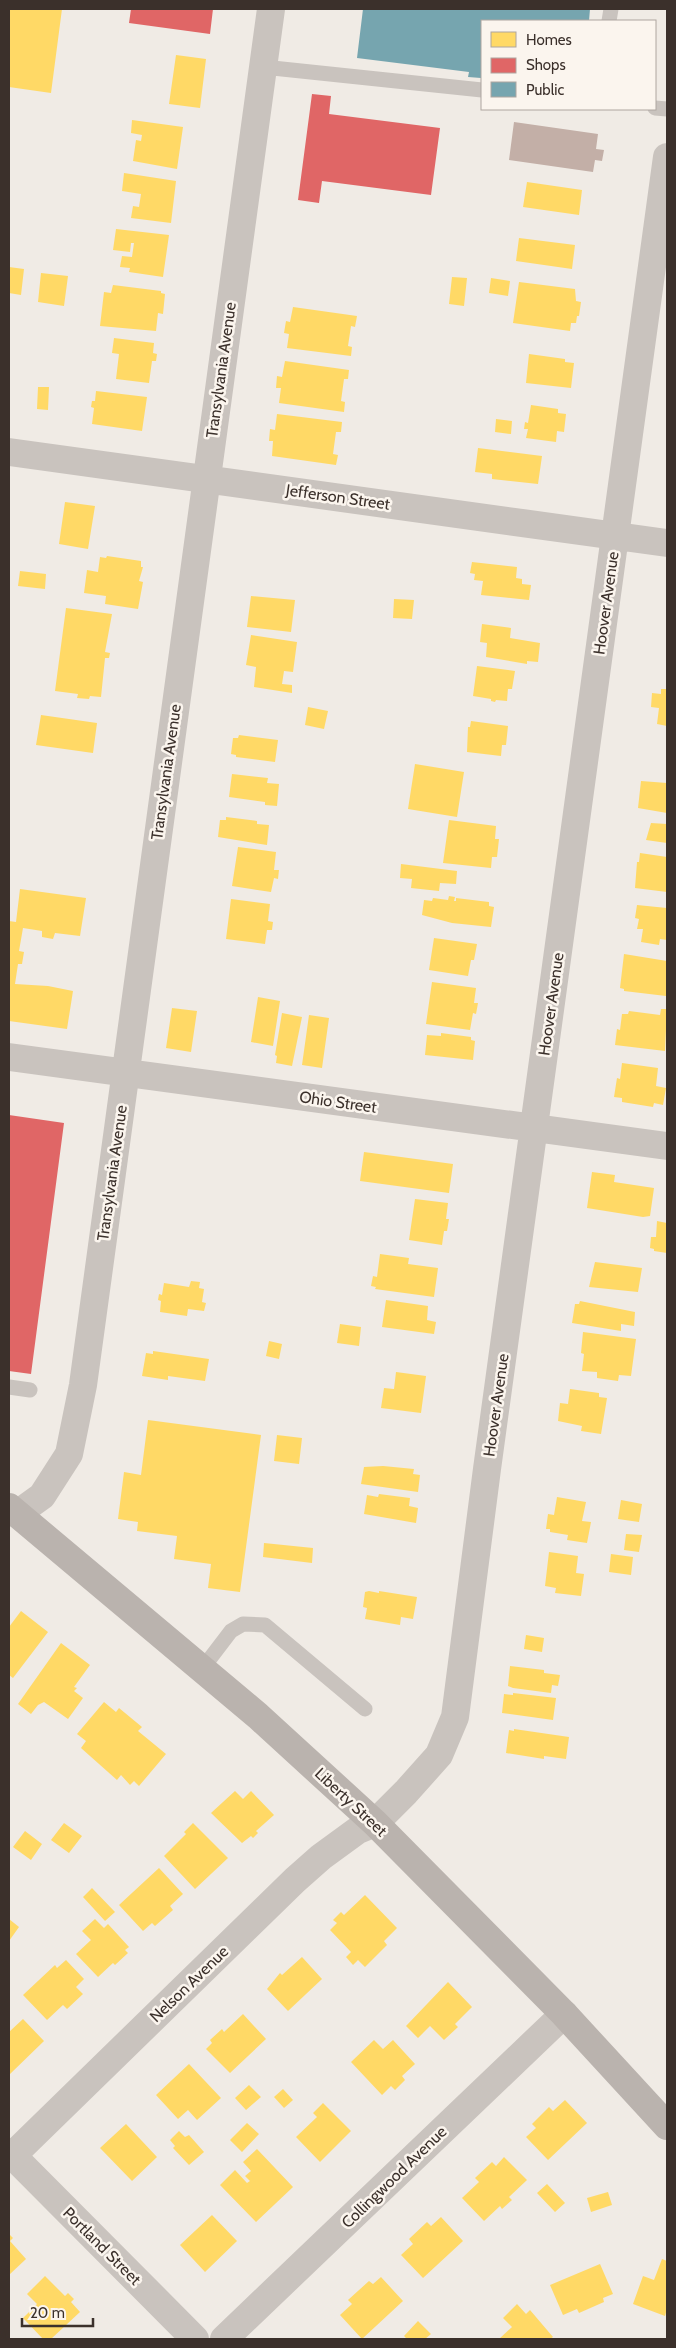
<svg xmlns="http://www.w3.org/2000/svg" width="676" height="2348" font-family="Cabin,sans-serif">
	<style>
		.homes { fill: #ffd966 }
		.shops { fill: #e06666 }
		.public { fill: #76a5af }
		.building { fill: #c3afa7 }
		.lines { fill: none; stroke-linecap: round; stroke-linejoin: round }
		.lane { stroke: #c9c3be; stroke-width: 15 }
		.street { stroke: #c9c3be; stroke-width: 28 }
		.secondary { stroke: #bab3ae; stroke-width: 28 }
		.labels { text-anchor: middle; dominant-baseline: central; stroke-width: 5; stroke-linejoin: round; paint-order: stroke }
		.street-label { font-size: 16px; fill: #3b302b; stroke: #fbf5ee }
	</style>
	<rect width="100%" height="100%" fill="#f0ebe5"/>
	<path class="homes" d="M9,9h53l-11,84 -42,-6z
		M176,55l30,4 -6,49 -31,-4z
		M132,120l51,7 -6,42 -44,-8 3,-21 5,1 1,-6 -11,-2z
		M124,173l52,8 -5,42 -40,-5 2,-12 6,1 2,-13 -19,-3z
		M527,182l55,8 -3,25 -56,-8z
		M116,229l53,6 -6,42 -34,-5 1,-4 -10,-1 2,-11 10,1 2,-14h-3l-1,9 -17,-2z
		M519,238l56,7 -3,24 -56,-8z
		M9,267l15,2 -3,26 -12,-2z
		M41,273l27,3 -4,30 -26,-4z
		M452,277l15,1 -3,28 -15,-2z
		M491,278l19,3 -2,15 -19,-3z
		M519,282l56,7 1,12 5,1 -2,14h-2l-1,7h-5l-1,8 -57,-8z
		M113,285l48,6v2l4,1 -2,20 -5,-1 -2,18 -56,-5 4,-34 7,1z
		M293,307l64,9 -2,11 -4,-1 -3,20 4,1 -1,9 -64,-8 2,-14 -5,-1 2,-12 4,1z
		M114,338l40,5 -1,10 4,1 -1,7h-4l-3,22 -33,-4 3,-25 -7,-1z
		M529,354l36,5v3l9,1 -3,25 -45,-5z
		M285,361l64,9 -1,9h-4l-3,22 4,1 -1,10 -65,-9 2,-15h-5l1,-12 5,1z
		M38,387h11l-1,23 -11,-1z
		M96,391l51,6 -5,34 -50,-7 2,-16 -3,-1 1,-6h3z
		M531,405l27,4v4l8,1 -2,18 -7,-1 -1,11 -30,-4 2,-9h-4l1,-7 3,1z
		M277,414l65,8 -1,10h-5l-3,22 5,1 -2,10 -64,-9 1,-15h-4l1,-12 5,1z
		M496,419l16,2 -1,13 -16,-2z
		M478,448l64,8 -4,28 -46,-5v-5l-17,-2z
		M65,502l30,4 -7,43 -29,-5z
		M107,556l34,5v6h2l-4,14 4,1 -5,27 -33,-5 1,-8 -22,-3 3,-23 11,2 2,-15 6,1z
		M472,562l45,5 -1,11 6,1v5l9,1 -2,15 -48,-5 2,-14 -9,-1 1,-6 -5,-1z
		M20,571l26,3 -1,15 -27,-3z
		M251,596l44,4 -4,32 -44,-5z
		M394,599l20,1 -2,19 -19,-1z
		M66,608l46,6 -7,38 5,1 -1,5h-4l-4,39 -11,-1 -1,3 -12,-1 1,-4 -23,-3z
		M482,624l29,4 -1,10 30,5 -2,19 -11,-1v3l-41,-7 1,-14 -7,-1z
		M251,635l46,7 -4,30 -9,-1 -2,13 10,1v8l-38,-6 2,-20 -10,-2z
		M477,666l38,5 -3,18h-4l-1,12 -11,-1 -1,2 -4,-1v-2l-18,-3z
		M661,689h6v37l-10,-2 2,-16 -8,-1 1,-14 9,1z
		M308,707l20,4 -4,18 -19,-4z
		M41,715l56,8 -4,30 -57,-8z
		M471,721l37,5 -2,19h-4l-1,11 -34,-4 1,-25h2z
		M239,735l39,5 -3,22 -39,-5v-2l-5,-1 2,-16h5z
		M415,764l49,8 -7,45 -49,-8z
		M232,774l36,4 -1,5 12,1 -2,22 -12,-1v-3l-36,-5z
		M641,781l26,2v30l-29,-5z
		M226,817l31,4v3l12,1 -2,20 -49,-8 2,-17h6z
		M449,820l47,6 -1,13h4l-2,18h-5l-1,11 -48,-5z
		M651,823l16,1v19l-21,-3z
		M238,847l38,5 -2,18h5l-1,9 -4,-1 -3,14 -39,-6z
		M640,853l27,4v35l-32,-4 2,-26h2z
		M401,864l56,7 -1,13 -16,-1 -1,8 -28,-3 1,-9 -12,-1z
		M20,889l66,9 -6,38 -25,-3 -2,6 -11,-2v-6l-19,-3 -4,23 5,1 -2,12h-4l-3,20 33,2 25,5 -6,38 -58,-8v-100l7,1z
		M449,896l6,1 -1,4h2v-3l33,4v4l5,1 -3,20 -39,-4 -30,-8 2,-15 8,1 1,-3 15,2z
		M231,899l39,5 -2,17 5,1 -1,8h-5l-2,14 -39,-5z
		M637,905l30,3v32l-7,-1 -1,6 -18,-3 2,-13h-6l2,-10 -4,-1z
		M434,938l43,6 -3,16h-3l-3,16 -39,-6z
		M624,954l43,7 -1,35 -42,-5v-2l-4,-1z
		M432,982l44,6 -2,15h4l-2,11 -3,-1 -3,17 -44,-6z
		M258,997l22,4 -7,45 -22,-4z
		M172,1008l25,3 -6,41 -25,-4z
		M661,1009h6l-2,42 -50,-6 2,-16 3,1 2,-16h6l1,-3 31,4z
		M282,1013l20,4 -10,49 -16,-3 1,-7 -2,-1z
		M309,1015l20,3 -7,50 -20,-3z
		M441,1033l30,4v3l4,1 -2,19 -48,-5 2,-20 14,1z
		M622,1063l36,5 -2,18 10,2 -3,17 -9,-2 -1,4 -31,-5v-4l-8,-1 3,-19 3,1z
		M364,1152l89,12 -4,29 -89,-12z
		M592,1172l23,3 -1,7 40,6 -4,28 -7,1 -56,-9z
		M415,1199l33,4 -2,16h3l-2,12h-3l-2,14 -33,-5z
		M657,1221l10,2v30l-13,-2v-2l-4,-1 1,-11h5z
		M380,1254l29,4 -1,6 30,4 -4,29 -59,-8 1,-2 -5,-1 2,-10 4,1z
		M595,1262l47,6 -4,24 -49,-5z
		M191,1281l9,1 -1,6 5,1 -2,13 4,1 -2,8 -16,-2 -1,7 -27,-4 1,-11 -3,-1 1,-6 3,1 2,-12 25,4z
		M386,1300l42,6 -1,14 9,2 -2,12 -52,-7z
		M580,1301l55,11 -1,14 -13,-2v7l-49,-8 3,-19h4z
		M340,1324l21,3 -2,19 -22,-3z
		M583,1332l53,7 -5,37 -12,-1 -1,6 -21,-3v-6l-15,-1 2,-17 -3,-1z
		M269,1341l13,3 -3,15 -13,-3z
		M153,1351l56,8 -4,22 -37,-5v4l-26,-4 4,-23 7,1z
		M396,1372l30,4 -5,37 -40,-5 3,-20 10,1z
		M570,1389l29,4v4l8,1 -6,36 -20,-3 1,-5 -24,-5 2,-18 8,1z
		M148,1420l113,15 -21,157 -32,-4 3,-24 -37,-5 3,-23 -40,-5 1,-9 -20,-3 6,-47 17,3z
		M277,1435l25,3 -3,26 -25,-3z
		M383,1466l31,3 -1,5 7,1 -2,17 -57,-8 3,-17z
		M379,1494l31,4 -1,8 9,2 -2,15 -52,-9 3,-19 11,2z
		M557,1497l29,5 -4,19 9,1 -4,21 -20,-3 1,-5 -18,-3v-3h-4l2,-15 6,1z
		M621,1500l21,4 -3,18 -21,-3z
		M626,1534l16,1 -3,17 -15,-2z
		M264,1543l49,5 -1,15 -49,-6z
		M549,1552l29,4 -2,17 8,1 -3,22 -26,-3 1,-5 -11,-2z
		M611,1554l22,3 -2,18 -22,-3z
		M369,1591l10,2v-2l38,6 -4,22 -12,-2 -1,8 -35,-6 2,-11 -4,-1 2,-15z
		M21,1611l27,21 -35,46 -4,-3v-48z
		M526,1635l18,3 -2,14 -18,-3z
		M61,1643l29,22 -16,22 3,1 -3,3 9,7 -15,21 -24,-17 -6,3 -7,9 -13,-10z
		M510,1666l34,4v3l16,2 -2,11 -6,-1 -1,8 -38,-5 -5,-2z
		M513,1693l43,5 -3,22 -51,-7 2,-19 9,1z
		M104,1702l12,10 3,-4 23,19 -4,4 28,23 -27,32 -5,-5 -4,4 -9,-10 -4,5 -36,-32 5,-7 -9,-7z
		M514,1729l55,8 -3,22 -22,-3v3l-38,-6 3,-23 5,1z
		M235,1791l8,8 8,-8 23,24 -18,16 2,2 -5,5 -2,-2 -9,7 -31,-30z
		M64,1823l18,13 -13,17 -18,-13z
		M193,1823l35,35 -33,31 -31,-33 22,-22 -2,-2z
		M25,1831l17,13 -11,16 -18,-13z
		M159,1868l24,26 -13,12 3,4 -18,16 -3,-3 -9,8 -24,-26z
		M92,1888l23,24 -10,9 -22,-24z
		M365,1895l32,33 -13,13 3,4 -22,22 -7,-7 -5,5 -7,-8 5,-5 -21,-22 7,-7 -4,-3 8,-8 3,3z
		M9,1919l10,8 -10,14z
		M95,1919l9,9 4,-4 21,23 -4,3 3,3 -13,12 -2,-2 -15,14 -22,-23 15,-14 -9,-9z
		M302,1957l20,22 -34,32 -21,-22 13,-16 2,2z
		M66,1960l18,19 -8,8 7,7 -16,15 -4,-4 -16,15 -24,-25 32,-30 2,3z
		M448,1982l24,25 -17,17 3,3 -14,13 -14,-14 -12,12 -12,-12z
		M243,2014l23,25 -36,34 -24,-24 6,-6 -2,-3 12,-11 2,3z
		M23,2019l21,22 -35,34v-43z
		M374,2040l9,9 10,-9 22,24 -13,12 3,4 -10,10 -4,-4 -9,9 -31,-33z
		M189,2064l32,34 -24,22 -9,-10 -10,9 -22,-24z
		M249,2085l12,12 -15,13 -11,-12z
		M283,2089l10,11 -9,8 -10,-11z
		M565,2100l22,23 -39,37 -22,-23 10,-9 -4,-4 17,-17 4,4z
		M323,2103l28,28 -31,31 -24,-25 21,-20 -4,-4z
		M247,2123l12,11 -17,18 -12,-12z
		M126,2124l31,33 -25,24 -32,-33z
		M179,2131l6,6 4,-2 15,17 -15,13 -16,-17 2,-2 -5,-6z
		M257,2149l36,38 -37,35 -36,-37 15,-15 12,13 3,-2 -5,-5 6,-5 -8,-9z
		M504,2157l23,23 -18,17 3,3 -10,9 -2,-3 -16,15 -22,-23 17,-16 -4,-4 17,-16 4,4z
		M547,2184l18,19 -10,9 -18,-19z
		M608,2192l4,13 -21,7 -4,-14z
		M212,2215l25,26 -32,31 -25,-27z
		M441,2217l22,24 -40,37 -22,-23 12,-11 -4,-5 18,-17 4,4z
		M9,2234l4,4 -3,3 16,18 -17,16z
		M662,2259l5,2v48l-2,7 -32,-12 10,-28 11,4z
		M600,2264l13,30 -10,4 1,4 -25,11 -2,-4 -14,6 -13,-30z
		M45,2276l20,20 3,-3 6,6 -3,3 9,10 -29,27h-8l-20,-21 14,-14 -10,-10z
		M381,2277l22,24 -41,38 -22,-24 12,-11 -4,-4 21,-19 4,3z
		M517,2304l9,10 4,-4 23,27 -3,2h-51l13,-12 -9,-9z
		M418,2321l13,13 -6,5h-18l-3,-3z"/>
	<path class="shops" d="M131,9h82l-3,25 -81,-11z
		M312,94l19,2 -2,18 111,14 -9,67 -109,-14 -3,22 -21,-3z
		M9,1115l55,8 -33,251 -22,-3z"/>
	<path class="public" d="M363,9h227l-1,12h-107l-1,57 -13,-1 1,-5 -112,-14z"/>
	<path class="building" d="M514,122l84,12 -2,15 8,1 -2,11 -7,-1 -2,12 -84,-12z"/>
	<g class="lines">
		<path class="lane" d="M609,21l2,-12
			M263,67l219,23
			M655,108l12,1
			M9,1387l21,3
			M202,1669l29,-38 12,-7 22,1 100,84"/>
		<path class="street" d="M9,452l658,91
			M9,1057l658,89
			M17,1514l25,-18 27,-42 14,-69 188,-1376
			M9,2152l186,187
			M12,2156l283,-276 26,-23 37,-27 17,-7 31,-31 33,-37 16,-38 32,-248 180,-1312
			M224,2339l340,-325"/>
		<path class="secondary" d="M9,1507l249,209 117,107 189,191 103,112"/>
	</g>
	<g class="labels">
		<g class="street-label">
			<text transform="translate(221 370) rotate(-82)">Transylvania Avenue</text>
			<text transform="translate(338 497) rotate(8)">Jefferson Street</text>
			<text transform="translate(606 603) rotate(-82)">Hoover Avenue</text>
			<text transform="translate(166 772) rotate(-82)">Transylvania Avenue</text>
			<text transform="translate(551 1004) rotate(-82)">Hoover Avenue</text>
			<text transform="translate(338 1102) rotate(8)">Ohio Street</text>
			<text transform="translate(112 1173) rotate(-82)">Transylvania Avenue</text>
			<text transform="translate(496 1405) rotate(-82)">Hoover Avenue</text>
			<text transform="translate(351 1802) rotate(43)">Liberty Street</text>
			<text transform="translate(189 1984) rotate(-44)">Nelson Avenue</text>
			<text transform="translate(394 2177) rotate(-44)">Collingwood Avenue</text>
			<text transform="translate(102 2246) rotate(45)">Portland Street</text>
		</g>
	</g>
	<rect width="676" height="2348" fill="none" stroke="#3b302b" stroke-width="20"/>
	<rect x="481" y="20" width="175" height="90" fill="#fbf5ee" stroke="#aea6a0"/>
	<rect x="491" y="32" width="25" height="15" fill="#ffd966" stroke="#aea6a0"/>
	<text x="526" y="45" font-size="15" fill="#3b302b">Homes</text>
	<rect x="491" y="58" width="25" height="15" fill="#e06666" stroke="#aea6a0"/>
	<text x="526" y="70" font-size="15" fill="#3b302b">Shops</text>
	<rect x="491" y="82" width="25" height="15" fill="#76a5af" stroke="#aea6a0"/>
	<text x="526" y="95" font-size="15" fill="#3b302b">Public</text>
	<path d="M22 2318v8h71v-8" fill="none" stroke="#3b302b" stroke-width="2.5"/>
	<text x="30" y="2318" font-size="15" fill="#3b302b" stroke="#fbf5ee" stroke-width="4" paint-order="stroke">20 m</text>
</svg>
